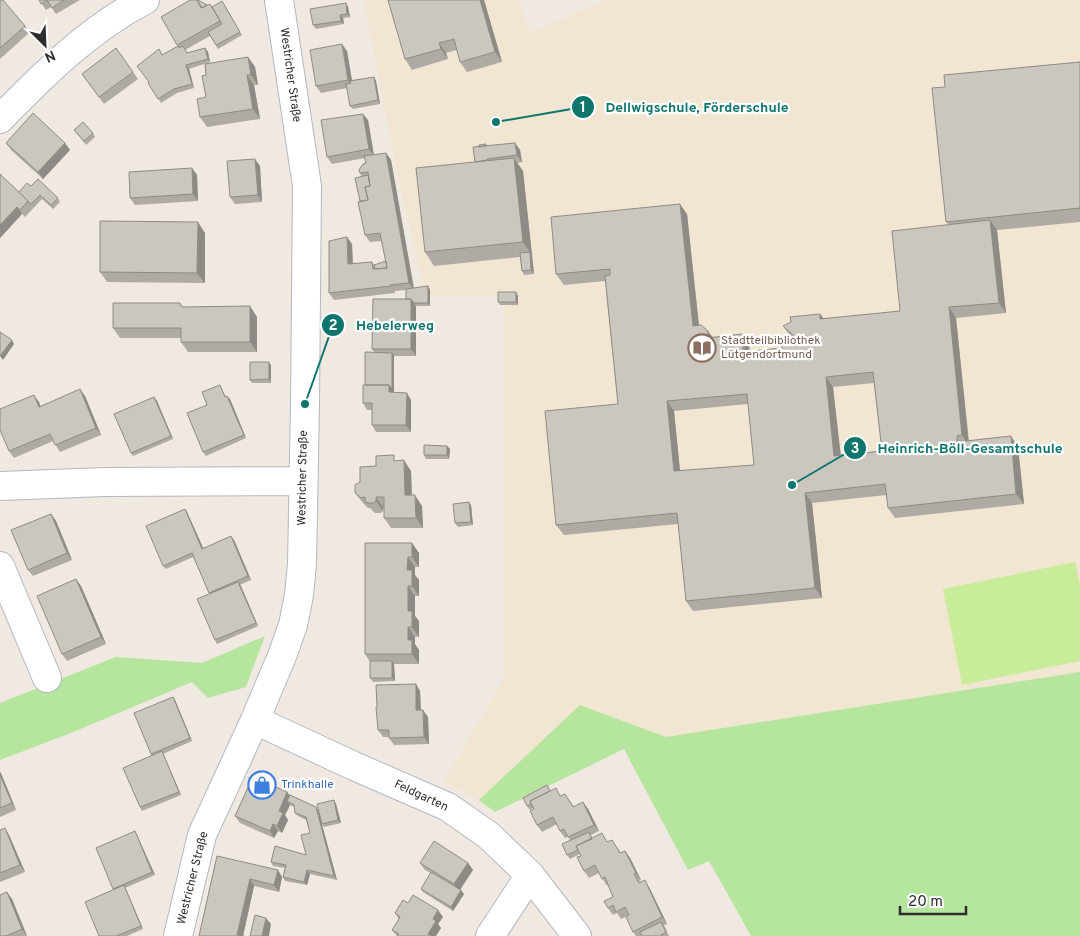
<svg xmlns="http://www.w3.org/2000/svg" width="1080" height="936" font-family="Overpass,sans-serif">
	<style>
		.education { fill: #f0e6d1 }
		.green { fill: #b6e59e }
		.pitch { fill: #c9ec9a }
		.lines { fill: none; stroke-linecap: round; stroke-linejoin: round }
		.minor-casing { stroke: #b4b7c1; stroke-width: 30 }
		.minor { stroke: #fff; stroke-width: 28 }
		.wall { fill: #afaba4; fill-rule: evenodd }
		.shaded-wall { fill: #8e8b86 }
		.building { fill: #cbc7bf; stroke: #8e8b86; fill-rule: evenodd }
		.labels { text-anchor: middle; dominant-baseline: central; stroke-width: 4.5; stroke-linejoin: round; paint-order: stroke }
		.street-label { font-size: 12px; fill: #2e2e2e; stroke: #fff }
		.education-label { font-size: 12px; fill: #785e54; stroke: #fff; text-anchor: start }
		.shop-label { font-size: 12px; fill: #366cbe; stroke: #fff; text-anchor: start }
		.leader { fill: none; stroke: #0f766e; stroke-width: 2 }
		.callout-dot { fill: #0f766e; stroke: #fff; stroke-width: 2 }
		.mark-label { font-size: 15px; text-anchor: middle; font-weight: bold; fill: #fff }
		.callout-label { font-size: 14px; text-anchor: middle; font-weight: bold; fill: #0f766e; stroke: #fff; stroke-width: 4.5; stroke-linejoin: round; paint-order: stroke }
	</style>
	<rect width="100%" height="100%" fill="#efe9e1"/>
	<path class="education" d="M364,0h155l11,33 77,-33h473v672l-414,65 -86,-32 -101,95 -35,-18 61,-106 -1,-379 -79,-2 -30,-133z"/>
	<path class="green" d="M265,636l-19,51 -38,11 -16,-16 -121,51 -71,27v-57l116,-46 86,6z
		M1080,672v264h-329l-42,-75 -21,9 -64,-121 -129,63 -16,-12 101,-95 86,32z"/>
	<path class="pitch" d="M1075,562l5,23v76l-118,24 -19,-96z"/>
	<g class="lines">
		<g class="minor-casing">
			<path id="minor" d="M0,119c44,-45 89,-90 145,-119
				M0,486l105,-4 197,-1
				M0,566l47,112
				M255,720l99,46 94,41 40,28 42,40 47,61
				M178,936l24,-101 53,-115 27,-64 11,-31 6,-30 3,-31 3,-160 2,-218 -28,-186
				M490,936l40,-61"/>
		</g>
		<use href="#minor" class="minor"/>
	</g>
	<path class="wall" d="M0,0l25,26 5,6 -30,27z
		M39,0h41l-24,14 -5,-7 -5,3z
		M388,0h96l18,62 -35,10 -7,-10 -3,-12 -11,3 2,6 -36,11 -7,-11z
		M222,1l20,34 -24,14 -8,-13 -25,14 2,3 18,-5 3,4 2,10 -21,7 5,19 -17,5 -16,10 -13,-20h1l12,-31 1,3 16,-9 -17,-29 46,-12 5,2z
		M346,3l2,4 2,10 -7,1 1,6 -28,5 -3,-4z
		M116,48l22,31 -34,25 -22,-30z
		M347,51l5,29 22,-3 2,4 4,23 -27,5 -3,-3 -3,-18 -26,5 -5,-7z
		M248,57l7,10 3,18h-4l6,34 -53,8 -7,-10 6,-20v-22z
		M1080,62v160l-83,8 9,83 -50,5 13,123 49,6 6,57 -129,14 -7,-10 -2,-13 -74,8 10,95 -129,13 -7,-10 -8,-77 -114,11 -8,-10 62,-121 -13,-123 -41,4 -8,-11 131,-60 12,111 14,12 29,-3 7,10v7l33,-3 12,-5v-3l-4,-4 -7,-10 37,-12 4,5 76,-8 49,-86 -3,-3 -1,-135zM874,383l8,68 -42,4 -7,-68zM748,404l6,61 -74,6 -6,-60z
		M368,120l6,35 12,-2 5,7 23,128 14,-2 2,4v16h-14v50h-22v36l17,8v32h-35l-4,-7v-15h-5l-4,-7 2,-18 10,-32 -3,-4 34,-50v-9l-11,1v2l-61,7 -5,-7 23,-49 1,20 19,-2 2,3 12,-4 -5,-20 -11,1 -5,-7 -5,-34 2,-24 -2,-4 6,-10 -1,-5 -33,6 -5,-7z
		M74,130l19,3 2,4 -9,8z
		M6,143h59l5,7 -27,29 -32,-29z
		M515,143l5,7 2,12 -5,1 6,8 11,103 -10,1 -2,-4 -2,-14 -86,9 -9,-14 62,-106z
		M260,166l2,36 -27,2 -5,-7z
		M192,168l5,7 1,26 -63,4 -5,-7z
		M0,174l19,18 12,-6 27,12 2,4 -7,7 -11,-10 -17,18 -3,-3 -22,24z
		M205,233v50l-98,-1 -7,-10z
		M518,296v9h-18l-2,-3z
		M180,303l3,4 74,10v35h-69l-7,-10v-4h-61l-7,-10z
		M271,365v18h-19l-2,-3z
		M220,385l6,12 4,2 16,39 -40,18 -3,-4 4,-47z
		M85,396l16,39 -41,17 -7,-11 -39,17 -5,-7 30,-49 1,4z
		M154,397l3,4 16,38 -40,17 -2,-3z
		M447,446l3,3 -1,10h-23l-2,-4z
		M397,461l14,10 1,24 10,11 1,22h-32l-7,-10v-11l-1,4 -2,2h-6l-5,-5h-2l-5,-5 -8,-10 5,-11 16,-16z
		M471,505l2,20 -15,2 -3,-4z
		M185,509l2,3 16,36 31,-8 17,40 -11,5 18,41 -41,18 -2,-4 -5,-46 -17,-37 -27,12 -3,-3z
		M51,514l5,7 16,39 -39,16 -5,-6z
		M412,543l7,10v14h-4v8l4,5v16h-4v20l4,5v16h-4v7l4,6v14h-25l1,17 -22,1 -3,-4v-16l-5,-8z
		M81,586l25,58 -39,17 -5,-7z
		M420,691l1,19 7,7 1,27 -35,1 -5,-7v-1h-6l-5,-7z
		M175,700l17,41 -29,13 18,41 -39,16 -2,-4 11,-52v-1z
		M0,772l16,38 -16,7z
		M249,779l38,13 3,3 28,15 19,70 -27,-6 -3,11 -22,-4 -2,-4 2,-9 -12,-2 -2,-4 35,-7 4,-22 -4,-13 -8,-4 -3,-3v-6l-5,-2 -5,10 3,5 -6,13 -4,-2 -4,7 -34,-15 -5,-7 15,-34z
		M550,791l20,10 4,6 9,-5 5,7 11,22 -8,4 1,3 16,4 4,-2 9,13 4,-2 5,7 11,22 -2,1 1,1 9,5 18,37 -3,1 5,11h-33l-3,-4 -4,-17 -8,4 -4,-6 -4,2 -5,-7 5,-11 -5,-12 -1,1 -8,-13 -10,5 -5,-7 -4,-17 -10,5 -3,-4 3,-15 -2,-3 -3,1 -5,-7 -3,-7 -15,8 -5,-7 -4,-17 -3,2 -3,-4z
		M336,804l5,19 -17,4 -2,-3z
		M0,830l9,5 16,37 -25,10z
		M137,835l18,40 -30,13 18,41 -16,7h-28l15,-46 -1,-1z
		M217,856l61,14 4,7 -3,15 -25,-6 -11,50h-44z
		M420,863h48l5,7 -13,20 4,4 -11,17 -30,-19 -2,-3 10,-16 -6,-3z
		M12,899l15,37h-27z
		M408,903l35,14 -5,7 3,4 -5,8h-39l-5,-6 7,-11 -4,-6z"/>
	<path class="shaded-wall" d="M480,0h4l18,62 -7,-10z
		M346,3l2,4 2,10 -3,-3z
		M340,15l3,3 1,6 -3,-3z
		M439,43l7,10 2,6 -7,-10z
		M342,44l5,7 6,36 -5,-7z
		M205,48l3,4 2,10 -2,-3z
		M248,57l7,10 3,18 -7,-10z
		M186,65l3,4 5,19 -2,-4z
		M247,75l7,10 6,34 -7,-10z
		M374,77l2,4 4,23 -2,-4z
		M363,114l5,6 6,36 -5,-7z
		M65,143l5,7 -27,29 -5,-7z
		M515,143l5,7 2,12 -5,-7z
		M386,153l5,7 23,130 -5,-7z
		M514,158l9,13 11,103 -3,-4 -1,-18 -7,-10z
		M255,159l5,7 2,36 -4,-7z
		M192,168l5,7 1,26 -5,-7z
		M680,204l7,10 13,122 -7,-10z
		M17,207l5,7 -22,24v-13z
		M990,220l7,10 9,83 -7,-10z
		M198,222l7,11v50l-8,-10z
		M347,237l5,7 1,27 -5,-7z
		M428,286l2,4v16l-2,-3z
		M516,292l2,4v9l-2,-3z
		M411,299l5,7v50l-5,-7z
		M250,306l7,11v35l-7,-10z
		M949,307l7,11 13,128 -7,-11z
		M820,314l8,10 -8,-5z
		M708,331l7,10 -7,-3z
		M742,334l7,10 2,18 -8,-10z
		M12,340l2,4 -11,16 -3,-4z
		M392,353l2,3v43l-5,-7v-7z
		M269,362l2,3v18l-2,-4z
		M826,377l7,10 9,79 -8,-10z
		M80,389l5,7 16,39 -5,-7z
		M407,393l4,7v32l-5,-7z
		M34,395l5,7 4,12 -4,-7z
		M227,396l3,3 16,39 -2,-3z
		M154,397l3,4 16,38 -2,-3z
		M667,401l7,10 7,70 -7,-10z
		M1011,436l7,11 6,57 -8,-10z
		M447,446l3,3 -1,10 -2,-4z
		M404,460l7,11 1,35 -7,-11z
		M805,493l7,10 10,95 -7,-10z
		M415,495l7,11 1,22 -7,-10z
		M376,497l7,10v4l-7,-10z
		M469,502l2,3 2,20 -2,-3z
		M185,509l2,3 18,40 -3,-3z
		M51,514l5,7 16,39 -5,-7z
		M231,536l3,4 17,40 -3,-4z
		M412,543l7,10v14l-7,-10z
		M408,557l7,10v8l4,5v16l-7,-10 -5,-16z
		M76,579l5,7 25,58 -5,-7z
		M238,582l3,4 17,40 -2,-3z
		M408,586l7,10v20l4,5v16l-7,-10 -4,-16z
		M408,627l7,10v7l4,6v14l-7,-10 -4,-14z
		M392,661l2,3 1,17 -3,-3z
		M416,684l4,7 1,26 -5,-7z
		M173,697l2,3 17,41 -2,-3z
		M423,710l5,7 1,27 -5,-7z
		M162,751l2,4 17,40 -2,-3z
		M0,772l1,1 15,37 -4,-7 -12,-28z
		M287,792l5,7 -5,2 3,4 -5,10 3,5 -6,13 -5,-7 2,-15z
		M334,800l2,4 5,19 -3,-3z
		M583,802l5,7 11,22 -5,-6z
		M316,807l2,3 19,70 -3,-4z
		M273,824l5,7 -4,7 -4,-7z
		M5,828l4,7 16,37 -5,-7z
		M135,831l2,4 18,40 -3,-3z
		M625,851l5,7 11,22 -5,-7z
		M468,863l5,7 -14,21 -5,-7z
		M278,870l4,7 -3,15 -5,-7z
		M307,870l3,4 -3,11 -3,-3z
		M250,879l4,7 -11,50 -6,-1z
		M645,880l4,7 18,37 -5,-7z
		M124,885l2,4 17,40 -2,-3z
		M461,890l3,4 -11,17 -2,-4z
		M7,892l5,7 15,37 -5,-7z
		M438,910l5,7 -5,7 3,4 -5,8h-6l-2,-2 5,-15z
		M266,918l5,6 -2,12h-7z"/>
	<path class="building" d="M0,0h3l22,26 -25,22z
		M39,0h25l-12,8 -5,-8 -6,4z
		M190,0h7l4,8 9,-4 10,17 -43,24 -16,-28z
		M197,0h1l9,5 -5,3z
		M388,0h92l15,52 -35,10 -6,-23 -15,4 2,6 -36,10z
		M222,1l18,31 -24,13 -8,-13 14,-8 -10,-17z
		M346,3l1,11 -7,1 1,6 -28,4 -3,-16z
		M342,44l6,36 -32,6 -6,-36z
		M178,46l1,2 4,-2 4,7 18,-5 3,11 -22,6 6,19 -18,5 -16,10 -10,-16 1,-1 -12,-16 22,-17 3,6z
		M116,48l17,24 -34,25 -17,-23z
		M248,57l3,18h-4l6,34 -53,8 -3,-18 9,-2 -4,-21 4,-1 -1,-11z
		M1080,62v146l-134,14 -14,-134 13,-1 -1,-12z
		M374,77l4,23 -28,6 -4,-22 5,-1 -1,-2z
		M33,113l32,30 -27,29 -32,-29z
		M363,114l6,35 -42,8 -6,-37z
		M83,122l10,11 -9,8 -10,-11z
		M515,143l2,12 -30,4v1l-12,2 -2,-15z
		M486,144v2l-7,1v-2z
		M386,153l23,130 -19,2 1,1 -62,7v-52l18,-4 1,27 24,-2 1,7 14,-1 -7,-35 -15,2 -7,-33 10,-2 -3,-13 5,-1 -2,-14 -8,1 -1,-3 4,-6 3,-1 -2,-7z
		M514,158l9,84 -98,10 -9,-84z
		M255,159l3,36 -28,2 -3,-36z
		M192,168l1,26 -63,4 -1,-26z
		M0,174l28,27 -8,9 -3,-3 -17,18z
		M368,175l2,11 -5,1 3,13 -8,1 -5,-23z
		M38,179l20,19 -7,7 -11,-10 -9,9 -12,-12 8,-9 4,3z
		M680,204l13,122 8,-1 7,6v7l34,-4 1,18 39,-4v-3l12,-2v-7l-11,-10 8,-4 -1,-5 30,-3v5l80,-8 -8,-80 98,-11 9,83 -50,4 13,128 -5,1v6l54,-6 5,58 -128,14 -3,-24 -80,9 10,95 -129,13 -9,-88 -121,12 -11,-114 73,-7 -13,-128 5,-1v-6l-54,5 -5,-57zM873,372l9,79 -48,5 -8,-79zM747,394l7,71 -80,6 -7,-70z
		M100,221l98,1 -1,51 -97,-1z
		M530,252l1,18 -9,1 -2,-18z
		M386,261l1,7 -12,1 -1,-4z
		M428,286v17h-14l-3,-4h-5v-10z
		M498,292h18v10h-18z
		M373,299h38v50h-39z
		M113,303h67l1,3 1,1 68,-1v36h-69v-14h-68z
		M0,332l12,8 -12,16z
		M365,352l27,1v36l-3,-4h-24z
		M250,362h19v17l-19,1z
		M220,385l5,12 2,-1 17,39 -41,17 -16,-39 20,-8 -5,-13z
		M363,385h26v7l18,1 -1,32h-34v-22h-9z
		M80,389l16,39 -41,17 -5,-11 -41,17 -9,-21v-21l34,-14 5,12z
		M154,397l17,39 -40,17 -17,-39z
		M424,445l23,1v9h-23z
		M394,455v6l10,-1 1,35h10l1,23h-32v-21h-8v4l-2,2h-6l-3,-2v-4l-4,1 -6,-5v-8l5,-3v-15l16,-1v-10z
		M469,502l2,20 -16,1 -2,-19z
		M185,509l17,40 29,-13 17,40 -39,17 -17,-40 -29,13 -17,-40z
		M51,514l16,39 -39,17 -17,-40z
		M365,543h47v14h-4l-1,13h5v16h-4v25h4v16h-4v13h4v14h-47z
		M76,579l25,58 -39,17 -25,-58z
		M238,582l18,41 -41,17 -18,-41z
		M370,661h22v17h-22z
		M416,684v26h7l1,27 -35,1v-8h-11l-2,-23h1l-1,-22z
		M173,697l17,41 -39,16 -17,-41z
		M162,751l17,41 -39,15 -17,-39z
		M0,775l12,28 -12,5z
		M250,777l2,1 1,-1 34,15 -8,19 4,2 -6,13 -4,-2 -3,7 -35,-15 16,-35 -2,-2z
		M547,785l3,6 -20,10 1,3 -4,2 -4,-8z
		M556,788l4,8 5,-2 8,13 10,-5 11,23 -26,12 -4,-8 -4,2 -7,-14 -16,8 -7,-14 4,-2 -4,-8z
		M290,795l26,12 18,69 -27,-6 -3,12 -21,-5 3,-12 -15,-3 4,-16 31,9 -5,-20 9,-2 -4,-16 -11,-4 -1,-8 -7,-4z
		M334,800l4,20 -16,4 -5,-20z
		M5,828l15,37 -20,8v-43z
		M135,831l17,41 -39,17 -17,-41z
		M589,832l3,7 -16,7 2,4 -11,5 -5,-11z
		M602,833l5,9 5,-2 8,13 5,-2 11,22 -2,1 5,9 6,-3 17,37 -29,15 -7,-15 3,-2 -4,-8 -9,5 -3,-7 -5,3 -4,-7 9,-4 -8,-20 -3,2 -7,-14 -11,6 -7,-14 4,-1 -5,-10z
		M434,841l34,22 -14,21 -34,-21z
		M217,856l61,14 -4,15 -24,-6 -13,56 7,1h-45z
		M431,872l30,18 -10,17 -30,-18z
		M124,885l17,41 -25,10h-17l-14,-34z
		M7,892l15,37 -16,7h-6v-41z
		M413,895l25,15 -5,9 3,2 -8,13 4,2h-35l2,-2 -7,-4 8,-13 -5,-4 8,-13 5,3z
		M255,915l11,3 -4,18h-12z
		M661,922l5,10 -5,3 1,1h-20l-2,-4z"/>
	<defs>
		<g id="library-ring" transform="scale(1.4375)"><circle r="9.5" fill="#fff" stroke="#8d6e63" stroke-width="1.5"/><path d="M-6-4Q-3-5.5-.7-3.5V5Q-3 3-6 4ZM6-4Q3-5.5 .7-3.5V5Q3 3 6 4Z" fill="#8d6e63"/></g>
		<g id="shop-ring" transform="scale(1.4375)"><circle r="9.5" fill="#fff" stroke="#3f7fe0" stroke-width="1.5"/><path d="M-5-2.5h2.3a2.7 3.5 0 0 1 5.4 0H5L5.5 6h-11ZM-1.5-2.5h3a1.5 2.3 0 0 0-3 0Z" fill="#3f7fe0"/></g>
	</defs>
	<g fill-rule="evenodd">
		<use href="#library-ring" x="702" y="348"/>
		<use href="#shop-ring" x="262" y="785"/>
	</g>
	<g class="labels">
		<g class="street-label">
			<text transform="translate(290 75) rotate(82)">Westricher Straße</text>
			<text transform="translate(303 478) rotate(-89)">Westricher Straße</text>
			<text transform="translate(421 796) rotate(25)">Feldgarten</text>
			<text transform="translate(193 878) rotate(-76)">Westricher Straße</text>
		</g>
		<g class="education-label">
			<text x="721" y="341">Stadtteilbibliothek<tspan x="721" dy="14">Lütgendortmund</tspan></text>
		</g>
		<g class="shop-label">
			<text x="281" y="785">Trinkhalle</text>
		</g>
	</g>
	<path class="leader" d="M496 122L583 107M305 404L333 325M792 485L855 448"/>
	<g class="callout-dot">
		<circle cx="496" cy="122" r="5"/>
		<circle cx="305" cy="404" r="5"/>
		<circle cx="792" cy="485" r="5"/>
		<circle cx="583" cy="107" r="12"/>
		<circle cx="333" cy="325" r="12"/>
		<circle cx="855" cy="448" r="12"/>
	</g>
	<g class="mark-label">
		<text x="583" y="112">1</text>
		<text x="333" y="330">2</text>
		<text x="855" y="453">3</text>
	</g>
	<g class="callout-label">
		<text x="697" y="112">Dellwigschule, Förderschule</text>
		<text x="395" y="330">Hebelerweg</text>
		<text x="970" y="453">Heinrich-Böll-Gesamtschule</text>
	</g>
	<g transform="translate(45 45) rotate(156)" stroke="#ffffff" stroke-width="4" paint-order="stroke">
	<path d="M0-4L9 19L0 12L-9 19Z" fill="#2e2e2e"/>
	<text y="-8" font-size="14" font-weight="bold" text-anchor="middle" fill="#2e2e2e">N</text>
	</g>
	<path d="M900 906v8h66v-8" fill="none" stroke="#2e2e2e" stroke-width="2.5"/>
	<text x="908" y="906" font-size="15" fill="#2e2e2e" stroke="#ffffff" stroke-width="4" paint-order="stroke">20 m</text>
</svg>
